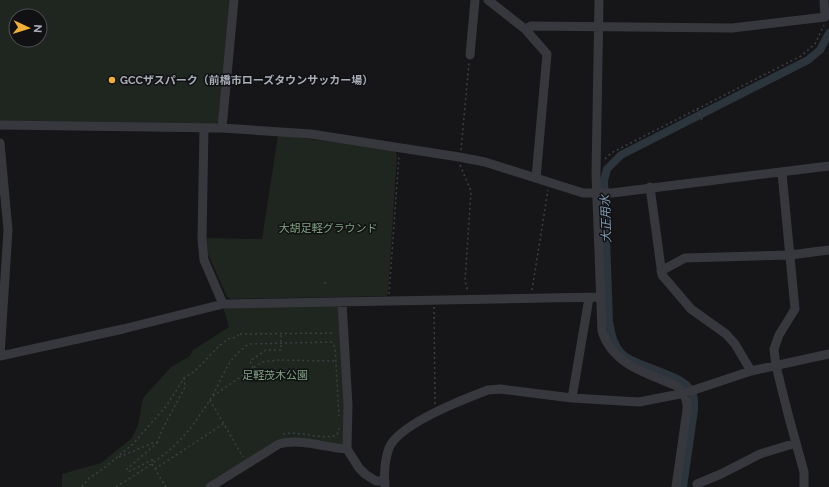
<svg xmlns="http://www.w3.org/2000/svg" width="829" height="487" font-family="Raleway,'Noto Sans JP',sans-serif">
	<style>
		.green { fill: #1e261f; fill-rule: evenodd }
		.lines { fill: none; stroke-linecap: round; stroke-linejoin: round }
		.canal { stroke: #2c353c; stroke-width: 8 }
		.path { stroke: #3d3f44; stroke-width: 1.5; stroke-dasharray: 2 3; stroke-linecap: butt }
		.minor { stroke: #37383d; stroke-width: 9 }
		.poi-dot { fill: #f2b134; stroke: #111113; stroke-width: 1.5 }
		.labels { text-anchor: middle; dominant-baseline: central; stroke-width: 3; stroke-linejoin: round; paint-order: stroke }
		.poi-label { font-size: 11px; font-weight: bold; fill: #a8adb8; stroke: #111113; text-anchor: start }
		.park-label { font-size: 11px; fill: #7fa381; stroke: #111113 }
		.water-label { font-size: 12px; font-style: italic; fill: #7f9bb3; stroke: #111113 }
	</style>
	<rect width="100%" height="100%" fill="#161618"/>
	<path class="green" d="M0,0h230l-10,120 -5,4 -215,-2zM16,16h24v24h-24z
		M278,135l116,15 3,4 -9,139 -2,3 -154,3 -5,-2 -19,-43 -2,-16 56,1z
		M341,304l4,140 -68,-2 -73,45h-142v-13l39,-11 31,-25 6,-13 5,-27 28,-31 19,-11 3,-6 36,-23 -6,-20z"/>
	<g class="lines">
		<path class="canal" d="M683,487l11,-77c0,-7 1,-15 -4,-21 -10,-14 -49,-22 -64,-32 -12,-8 -15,-23 -17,-36l-5,-140 3,-12 14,-14 187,-95 12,-10 9,-17"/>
		<path class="path" d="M697,109l5,11
			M461,150l8,-88
			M605,159l6,-6 190,-97 14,-12 9,-19
			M460,165l11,26 -6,90 3,10
			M324,283h2
			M532,290l16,-100
			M389,294l10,-138
			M434,307l1,97
			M240,334l95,-1
			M253,368l-3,-7 16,-11h15v-18
			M213,396l49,-34 16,-2 58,1
			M210,400l33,57
			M283,434c18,-4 37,7 54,1l2,-7
			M157,443l6,-15 22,-41 -1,-9
			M119,457l36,-15 2,1 -30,26 1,3 24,-12 4,1
			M152,464l14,23
			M155,469l68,-45
			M82,487l7,-9 14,-9 30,-25 34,-39 17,-27 11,-7 24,-25 9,-7 9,-2 3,-5
			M116,487c28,-18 56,-34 76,-61 6,-8 12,-17 18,-26 13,-22 16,-41 39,-56l82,-2 4,5 4,69"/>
		<path class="minor" d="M488,0l37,29 22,25 -11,124
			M599,0l-3,174 6,157c10,33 44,42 73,54 8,6 13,15 12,25l-11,77
			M525,29l6,-3 201,2 93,-11 -1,-17
			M470,55l5,-55
			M0,125l222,3 89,6 148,23 26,5 98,31h29l217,-27
			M204,128l-2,111 2,21 19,44
			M222,128l12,-128
			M0,143l8,87 -8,126
			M782,173l13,136 -16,26 -5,14 2,17 12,48 16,58v15
			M650,187l12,88 29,34 35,25 9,10 16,27
			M661,271l24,-13 105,-3 39,-5
			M342,302l6,103 -1,44 12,19 6,6 11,7h9
			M0,356l123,-27 100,-25 376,-7
			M572,398l17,-100
			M697,484l24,-10 39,-20 36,-11
			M210,487l69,-43c22,-6 46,4 68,5
			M385,487c-1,-12 0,-28 4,-39 10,-24 75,-49 99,-58l12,-1 72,9 67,4 46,-9 66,-22 78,-17"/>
	</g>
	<circle class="poi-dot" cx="112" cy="80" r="4"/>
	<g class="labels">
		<g class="poi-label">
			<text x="120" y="80">GCCザスパーク（前橋市ローズタウンサッカー場）</text>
		</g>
		<g class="park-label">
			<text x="328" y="228">大胡足軽グラウンド</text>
			<text x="275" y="375">足軽茂木公園</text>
		</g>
		<g class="water-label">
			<text transform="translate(606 219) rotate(-92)">大正用水</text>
		</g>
	</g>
	<g transform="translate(28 28) rotate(94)"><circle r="19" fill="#111113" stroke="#4d4f55"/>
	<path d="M0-3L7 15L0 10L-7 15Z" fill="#f2b134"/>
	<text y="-6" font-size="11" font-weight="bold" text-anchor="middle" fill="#a8adb8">N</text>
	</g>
</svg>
